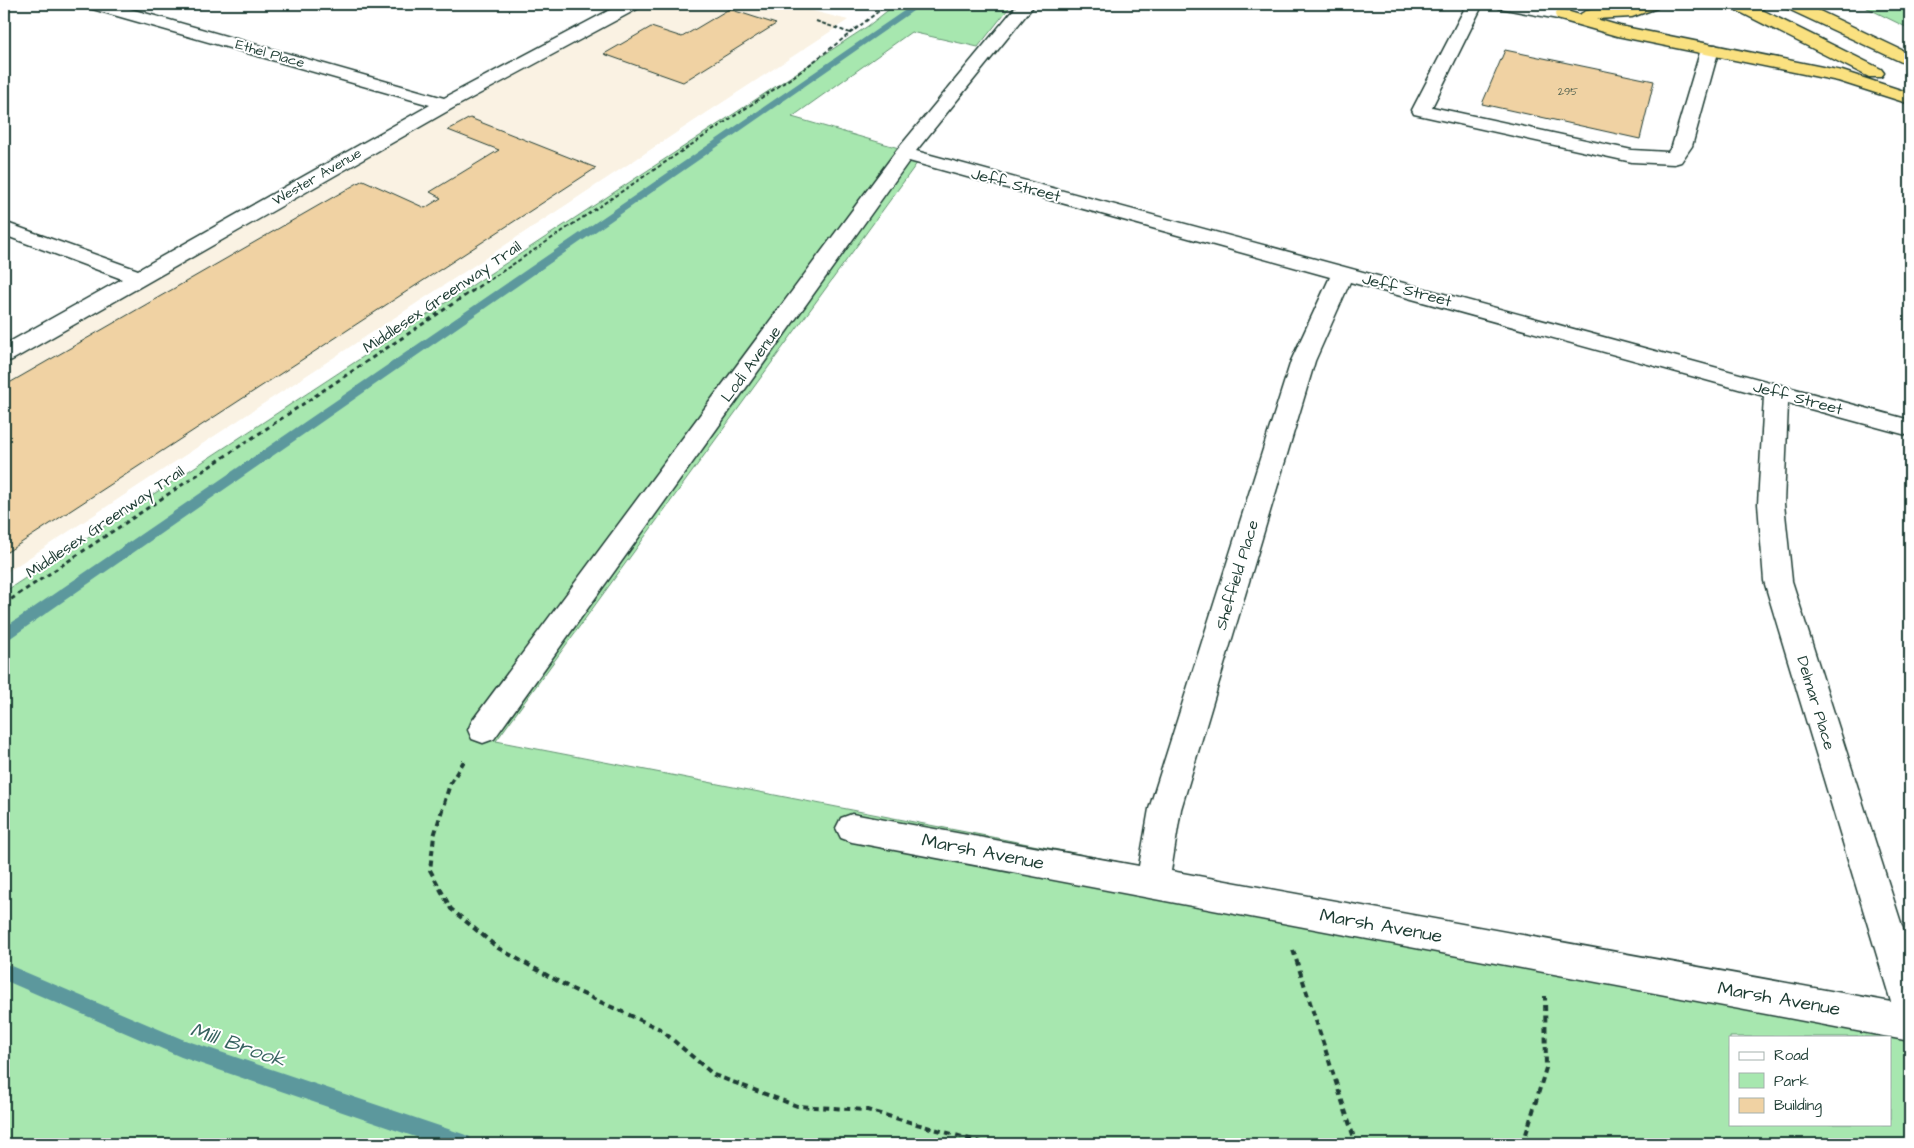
<svg xmlns="http://www.w3.org/2000/svg" width="1914" height="1148" font-family="'Architects Daughter',sans-serif">
	<style>
		.built { fill: #faf2e3 }
		.green { fill: #a7e7af; stroke: #639272; fill-rule: evenodd }
		.lines { fill: none; stroke-linecap: round; stroke-linejoin: round }
		.stream { fill: #5c989d; fill-rule: evenodd }
		.building { fill: #f0d2a3; stroke: #1f3d34 }
		.minor-casing { stroke: #1f3d34; stroke-width: 3 }
		.highway-casing { stroke: #1f3d34; stroke-width: 3 }
		.path-far2 { stroke: #1f3d34; stroke-width: 2; stroke-dasharray: 4 2.5; stroke-linecap: butt }
		.path-far1 { stroke: #1f3d34; stroke-width: 3; stroke-dasharray: 4.5 4; stroke-linecap: butt }
		.path { stroke: #1f3d34; stroke-width: 4; stroke-dasharray: 6 4.5; stroke-linecap: butt }
		.minor { fill: #fff; fill-rule: evenodd }
		.highway { fill: #fae180; fill-rule: evenodd }
		.labels { text-anchor: middle; dominant-baseline: central; stroke-width: 4; stroke-linejoin: round; paint-order: stroke }
		.far-number-label { font-size: 11px; fill: #536250 }
		.far-street-label { font-size: 14px; fill: #1f3d34; stroke: #fff }
		.street-label { font-size: 16px; fill: #1f3d34; stroke: #fff }
		.near-street-label { font-size: 19px; fill: #1f3d34; stroke: #fff }
		.near-water-label { font-size: 21px; font-style: italic; fill: #386360; stroke: #fff }
	</style>
	<rect width="100%" height="100%" fill="#fff"/>
	<filter id="ink" filterUnits="userSpaceOnUse"><feTurbulence type="fractalNoise" baseFrequency=".02" numOctaves="2"/><feDisplacementMap in="SourceGraphic" scale="10" xChannelSelector="R" yChannelSelector="G"/><feConvolveMatrix kernelMatrix="1 2 1 2 8 2 1 2 1" color-interpolation-filters="sRGB"/></filter>
	<g filter="url(#ink)">
		<path class="built" d="M641,4h145l62,16 -844,554v-214z"/>
		<path class="green" d="M896,4h116l-34,43 -67,-15 -119,85 131,38 -427,586 1414,274v129h-1906v-552l864,-566zM1730,1037h160v87h-160z
			M1859,4h51v25z"/>
		<g class="lines">
			<path class="stream" d="M914,4h9l-914,635 -5,2v-13z
				M4,963l178,76 281,95 7,3 3,7h-37l-255,-87 -177,-77z"/>
		</g>
		<path class="building" d="M729,9l47,15 -93,58 -79,-28 47,-27 31,10z
			M1505,50l149,31 -14,58 -158,-35z
			M470,118l126,50 -592,386v-168l359,-206 62,28 16,-10 -11,-6 69,-42 -51,-20z"/>
		<g class="lines">
			<g class="minor-casing">
				<path id="minor" d="M87,4h26l331,94 177,-94h20l-2,4 -186,100 -441,252 -8,2v-17l118,-66 -118,-44v-13l134,48 292,-165 -341,-97z
					M781,4h18l-2,4h-14z
					M1018,4h17l-119,147 994,269v16l-122,-33 -4,101 8,77 118,370v90l-1058,-199 -11,-4 -5,-10 5,-10 11,-4 287,52 10,-57 142,-448 39,-84 -421,-116 -415,578 -11,4 -11,-4 -4,-9 4,-9 425,-571zM1350,282l414,114 -6,108 6,77 127,421 -720,-131 10,-62 134,-448z
					M1467,4h16l-51,103 200,43 36,2 4,-6 29,-97 3,-4h12l3,4 -27,97 -11,16 -7,2 -42,-2 -218,-48 -2,-4z
					M1497,4h33l39,7 2,4 -2,4 -6,1 -58,-11 -6,-1z"/>
			</g>
			<g class="highway-casing">
				<path id="highway" d="M1637,4h22l-2,4 -25,9 -36,2 24,7 222,45 68,22v11l-72,-23 -221,-45 -60,-17 -2,-4 2,-4 6,-1 17,5c6,-9 44,-6 57,-11z
					M1730,4h20l131,65 3,4 -3,4h-12l-137,-69z
					M1784,4h21l105,50v12l-124,-58z"/>
			</g>
			<path class="path-far2" d="M816,21l34,12
				M485,283l315,-211 88,-68"/>
			<path class="path-far1" d="M4,604l483,-323"/>
			<path class="path" d="M464,761l-14,23 -16,52 -4,34 21,39 47,39 74,41 88,40 54,46 83,31 70,4 120,34
				M1293,950l63,194
				M1523,1144l23,-76 -1,-72"/>
			<use href="#minor" class="minor"/>
			<use href="#highway" class="highway"/>
		</g>
	</g>
	<g class="labels">
		<g class="far-number-label">
			<text x="1568" y="91">295</text>
		</g>
		<g class="far-street-label">
			<text transform="translate(270 54) rotate(16)">Ethel Place</text>
			<text transform="translate(317 177) rotate(-30)">Wester Avenue</text>
		</g>
		<g class="street-label">
			<text transform="translate(1016 185) rotate(15)">Jeff Street</text>
			<text transform="translate(1407 290) rotate(15)">Jeff Street</text>
			<text transform="translate(442 297) rotate(-34)">Middlesex Greenway Trail</text>
			<text transform="translate(751 364) rotate(-54)">Lodi Avenue</text>
			<text transform="translate(1798 398) rotate(15)">Jeff Street</text>
			<text transform="translate(105 522) rotate(-34)">Middlesex Greenway Trail</text>
			<text transform="translate(1237 575) rotate(-73)">Sheffield Place</text>
			<text transform="translate(1816 703) rotate(73)">Delmar Place</text>
		</g>
		<g class="near-street-label">
			<text transform="translate(983 852) rotate(11)">Marsh Avenue</text>
			<text transform="translate(1381 926) rotate(10)">Marsh Avenue</text>
			<text transform="translate(1779 999) rotate(10)">Marsh Avenue</text>
		</g>
		<g class="near-water-label">
			<text transform="translate(238 1045) rotate(19)">Mill Brook</text>
		</g>
	</g>
	<rect width="1914" height="1148" fill="none" stroke="#fff" stroke-width="20"/>
	<rect x="10" y="10" width="1894" height="1128" fill="none" stroke="#1f3d34" stroke-width="2" filter="url(#ink)"/>
	<rect x="1729" y="1036" width="162" height="90" fill="#ffffff" stroke="#a5b1ae"/>
	<rect x="1739" y="1052" width="25" height="8" fill="#ffffff" stroke="#a5b1ae"/>
	<text x="1774" y="1060" font-size="15" fill="#1f3d34">Road</text>
	<rect x="1739" y="1073" width="25" height="15" fill="#a7e7af" stroke="#a5b1ae"/>
	<text x="1774" y="1086" font-size="15" fill="#1f3d34">Park</text>
	<rect x="1739" y="1098" width="25" height="15" fill="#f0d2a3" stroke="#a5b1ae"/>
	<text x="1774" y="1110" font-size="15" fill="#1f3d34">Building</text>
</svg>
